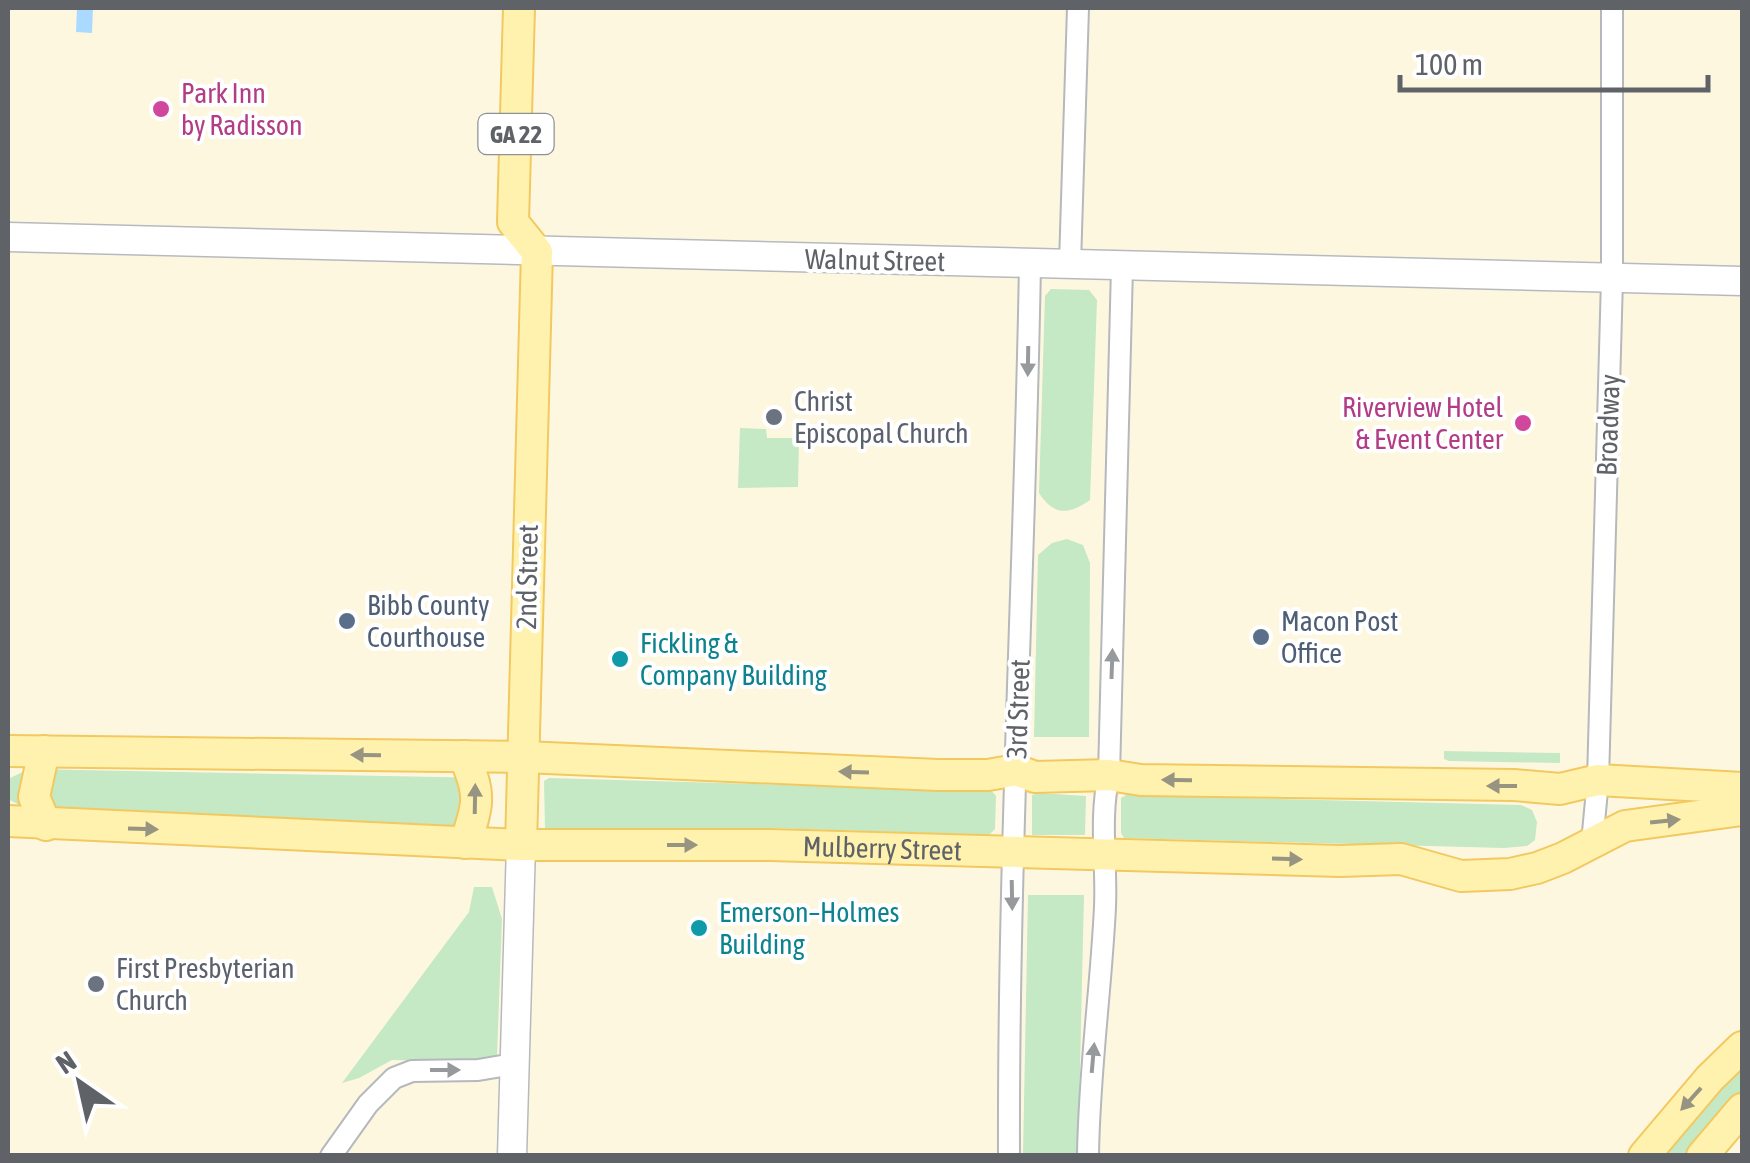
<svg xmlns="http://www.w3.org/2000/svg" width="1750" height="1163" font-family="'Asap Condensed',sans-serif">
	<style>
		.commercial { fill: #fef7e0 }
		.green { fill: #c5e8c5 }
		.water { fill: #aadaff }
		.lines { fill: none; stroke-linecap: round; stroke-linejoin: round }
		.street-casing { stroke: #b5b8bc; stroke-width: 24 }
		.secondary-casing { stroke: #b6babf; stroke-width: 31 }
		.primary-casing { stroke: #f2c960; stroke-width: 34 }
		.street { stroke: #fff; stroke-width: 20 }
		.secondary { stroke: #fff; stroke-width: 28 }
		.primary { stroke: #fff2af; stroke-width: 30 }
		.oneway { fill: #979a9d }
		.oneway2 { fill: #979581 }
		.hotel-dot { fill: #d1479c; stroke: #fff; stroke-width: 4 }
		.worship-dot { fill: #6b7280; stroke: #fff; stroke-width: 4 }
		.service-dot { fill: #5c6f8a; stroke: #fff; stroke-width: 4 }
		.culture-dot { fill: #0f9aa8; stroke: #fff; stroke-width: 4 }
		.labels { text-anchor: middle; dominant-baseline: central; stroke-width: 8; stroke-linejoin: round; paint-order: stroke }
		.shield { fill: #fff; stroke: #8f9295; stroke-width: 2.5 }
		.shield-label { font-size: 25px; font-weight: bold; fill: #5f6368 }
		.hotel-label { font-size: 28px; fill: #b23c85; stroke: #fff; text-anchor: start }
		.street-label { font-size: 28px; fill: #5f6368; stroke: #fff }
		.worship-label { font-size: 28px; fill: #5b616d; stroke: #fff; text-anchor: start }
		.service-label { font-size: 28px; fill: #4e5e75; stroke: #fff; text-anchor: start }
		.culture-label { font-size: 28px; fill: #0d838f; stroke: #fff; text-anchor: start }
	</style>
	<rect width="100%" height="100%" fill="#f1efe8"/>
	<path class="commercial" d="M8,8h1734v1147h-1734z"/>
	<path class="green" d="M1051,289l38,1 8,10 -7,200c-21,15 -36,16 -51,-7l6,-197z
		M740,428l26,1 1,9h32l-1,49 -60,1z
		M1067,539l16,6 7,18 -1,174h-55l4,-182 14,-12z
		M1444,751l116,2v10l-111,-2 -5,-2z
		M29,769l462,9 -2,49 -462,-18 -19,-10v-20z
		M549,778l443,13 4,5 -1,33 -6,6 -218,-7 -226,1 -1,-48z
		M1039,793l47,3 -1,39h-53v-40z
		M1126,795l395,10 11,5 5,12 -2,18 -8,6 -23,2 -380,-10 -3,-5v-35z
		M474,887h18l10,32 -5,137 -8,6 -97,-2 -33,18 -17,5 127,-171z
		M1028,895h56l-6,260 -55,1z
		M1742,1059v32l-57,64 -22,1z"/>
	<path class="water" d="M77,8h16l-1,25 -16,-1z"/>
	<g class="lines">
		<g class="street-casing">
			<path id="street" d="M1070,264l8,-256
				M1592,843l6,-63 14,-501v-271
				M331,1156l37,-52 26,-26 18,-7 66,-1 36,-6
				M1009,1156c-1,-298 16,-595 21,-893
				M1088,1156c1,-84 13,-166 17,-249 2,-44 -6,-89 4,-132l13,-508"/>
		</g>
		<g class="secondary-casing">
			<path id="secondary" d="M8,237l1734,44
				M512,1156l9,-311"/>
		</g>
		<g class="primary-casing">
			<g id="primary">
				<path d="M519,8l-6,214 24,30 -16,593"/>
				<path d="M8,751l516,6 414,18h50l28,-5 19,7 74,-2 32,5 373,5 46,4 38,-9 144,8"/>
				<path d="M44,751l-10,46 12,28"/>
				<path d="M464,756c17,38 15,48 1,87"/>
				<path id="s1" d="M8,821l513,24h249l570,16 61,-2 60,17 49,-2 27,-6 26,-10 62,-32 117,-16"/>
				<path d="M1644,1156l66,-78 32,-31"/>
				<path d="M1702,1156l40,-47"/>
			</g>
		</g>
		<use href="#street" class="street"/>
		<use href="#secondary" class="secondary"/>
		<use href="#primary" class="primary"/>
	</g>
	<defs><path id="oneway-solid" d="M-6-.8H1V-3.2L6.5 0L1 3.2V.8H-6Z" transform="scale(2.5)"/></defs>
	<g class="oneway">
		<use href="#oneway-solid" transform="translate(1028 361) rotate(91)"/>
		<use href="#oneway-solid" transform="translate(1112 664) rotate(-88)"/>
		<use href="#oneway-solid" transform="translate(1012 895) rotate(89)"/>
		<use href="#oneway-solid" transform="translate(1093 1058) rotate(-85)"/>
		<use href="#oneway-solid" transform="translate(445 1070)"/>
	</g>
	<g class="oneway2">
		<use href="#oneway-solid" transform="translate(366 755) rotate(-179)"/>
		<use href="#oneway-solid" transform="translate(854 772) rotate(-178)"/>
		<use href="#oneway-solid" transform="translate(1177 780) rotate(-179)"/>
		<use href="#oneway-solid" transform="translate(1502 786) rotate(-180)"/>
		<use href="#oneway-solid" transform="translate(475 799) rotate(-89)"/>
		<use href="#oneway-solid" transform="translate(1665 821) rotate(-6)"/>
		<use href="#oneway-solid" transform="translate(143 829) rotate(2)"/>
		<use href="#oneway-solid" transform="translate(682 845)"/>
		<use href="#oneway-solid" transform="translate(1287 859) rotate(2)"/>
		<use href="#oneway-solid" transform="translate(1691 1099) rotate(132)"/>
	</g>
	<g class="hotel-dot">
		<circle cx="161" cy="109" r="10"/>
		<circle cx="1523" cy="423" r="10"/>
	</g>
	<g class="worship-dot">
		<circle cx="774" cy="417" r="10"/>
		<circle cx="96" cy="984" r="10"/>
	</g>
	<g class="service-dot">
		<circle cx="347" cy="621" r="10"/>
		<circle cx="1261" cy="637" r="10"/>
	</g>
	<g class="culture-dot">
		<circle cx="620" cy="659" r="10"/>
		<circle cx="699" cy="928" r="10"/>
	</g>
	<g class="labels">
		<rect class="shield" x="478.5" y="114" width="75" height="40" rx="8"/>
		<g class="shield-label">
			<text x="516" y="134">GA 22</text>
		</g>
		<g class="hotel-label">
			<text x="181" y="93">Park Inn<tspan x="181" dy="32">by Radisson</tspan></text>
			<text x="1503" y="407" text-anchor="end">Riverview Hotel<tspan x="1503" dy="32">&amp; Event Center</tspan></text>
		</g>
		<g class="street-label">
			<text transform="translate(875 260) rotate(1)">Walnut Street</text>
			<text transform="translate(1608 425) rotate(-88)">Broadway</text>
			<text transform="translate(527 577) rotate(-89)">2nd Street</text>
			<text transform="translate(1018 709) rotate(-88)">3rd Street</text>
			<text stroke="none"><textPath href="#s1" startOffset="875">Mulberry Street</textPath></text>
		</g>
		<g class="worship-label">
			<text x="794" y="401">Christ<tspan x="794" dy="32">Episcopal Church</tspan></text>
			<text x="116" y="968">First Presbyterian<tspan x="116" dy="32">Church</tspan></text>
		</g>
		<g class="service-label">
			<text x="367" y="605">Bibb County<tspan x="367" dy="32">Courthouse</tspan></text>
			<text x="1281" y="621">Macon Post<tspan x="1281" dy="32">Office</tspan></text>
		</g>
		<g class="culture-label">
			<text x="640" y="643">Fickling &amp;<tspan x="640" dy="32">Company Building</tspan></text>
			<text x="719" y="912">Emerson–Holmes<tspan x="719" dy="32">Building</tspan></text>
		</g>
	</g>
	<rect width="1750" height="1163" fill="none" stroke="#5f6368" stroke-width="20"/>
	<g transform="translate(80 1083) rotate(326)" stroke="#ffffff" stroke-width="8" paint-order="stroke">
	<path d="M0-8L18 38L0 25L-18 38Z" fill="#5f6368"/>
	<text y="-15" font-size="28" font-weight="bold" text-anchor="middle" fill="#5f6368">N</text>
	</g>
	<path d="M1400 75v15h308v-15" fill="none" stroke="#5f6368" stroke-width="5"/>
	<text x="1415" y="75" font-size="30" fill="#5f6368" stroke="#ffffff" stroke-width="8" paint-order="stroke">100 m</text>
</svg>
